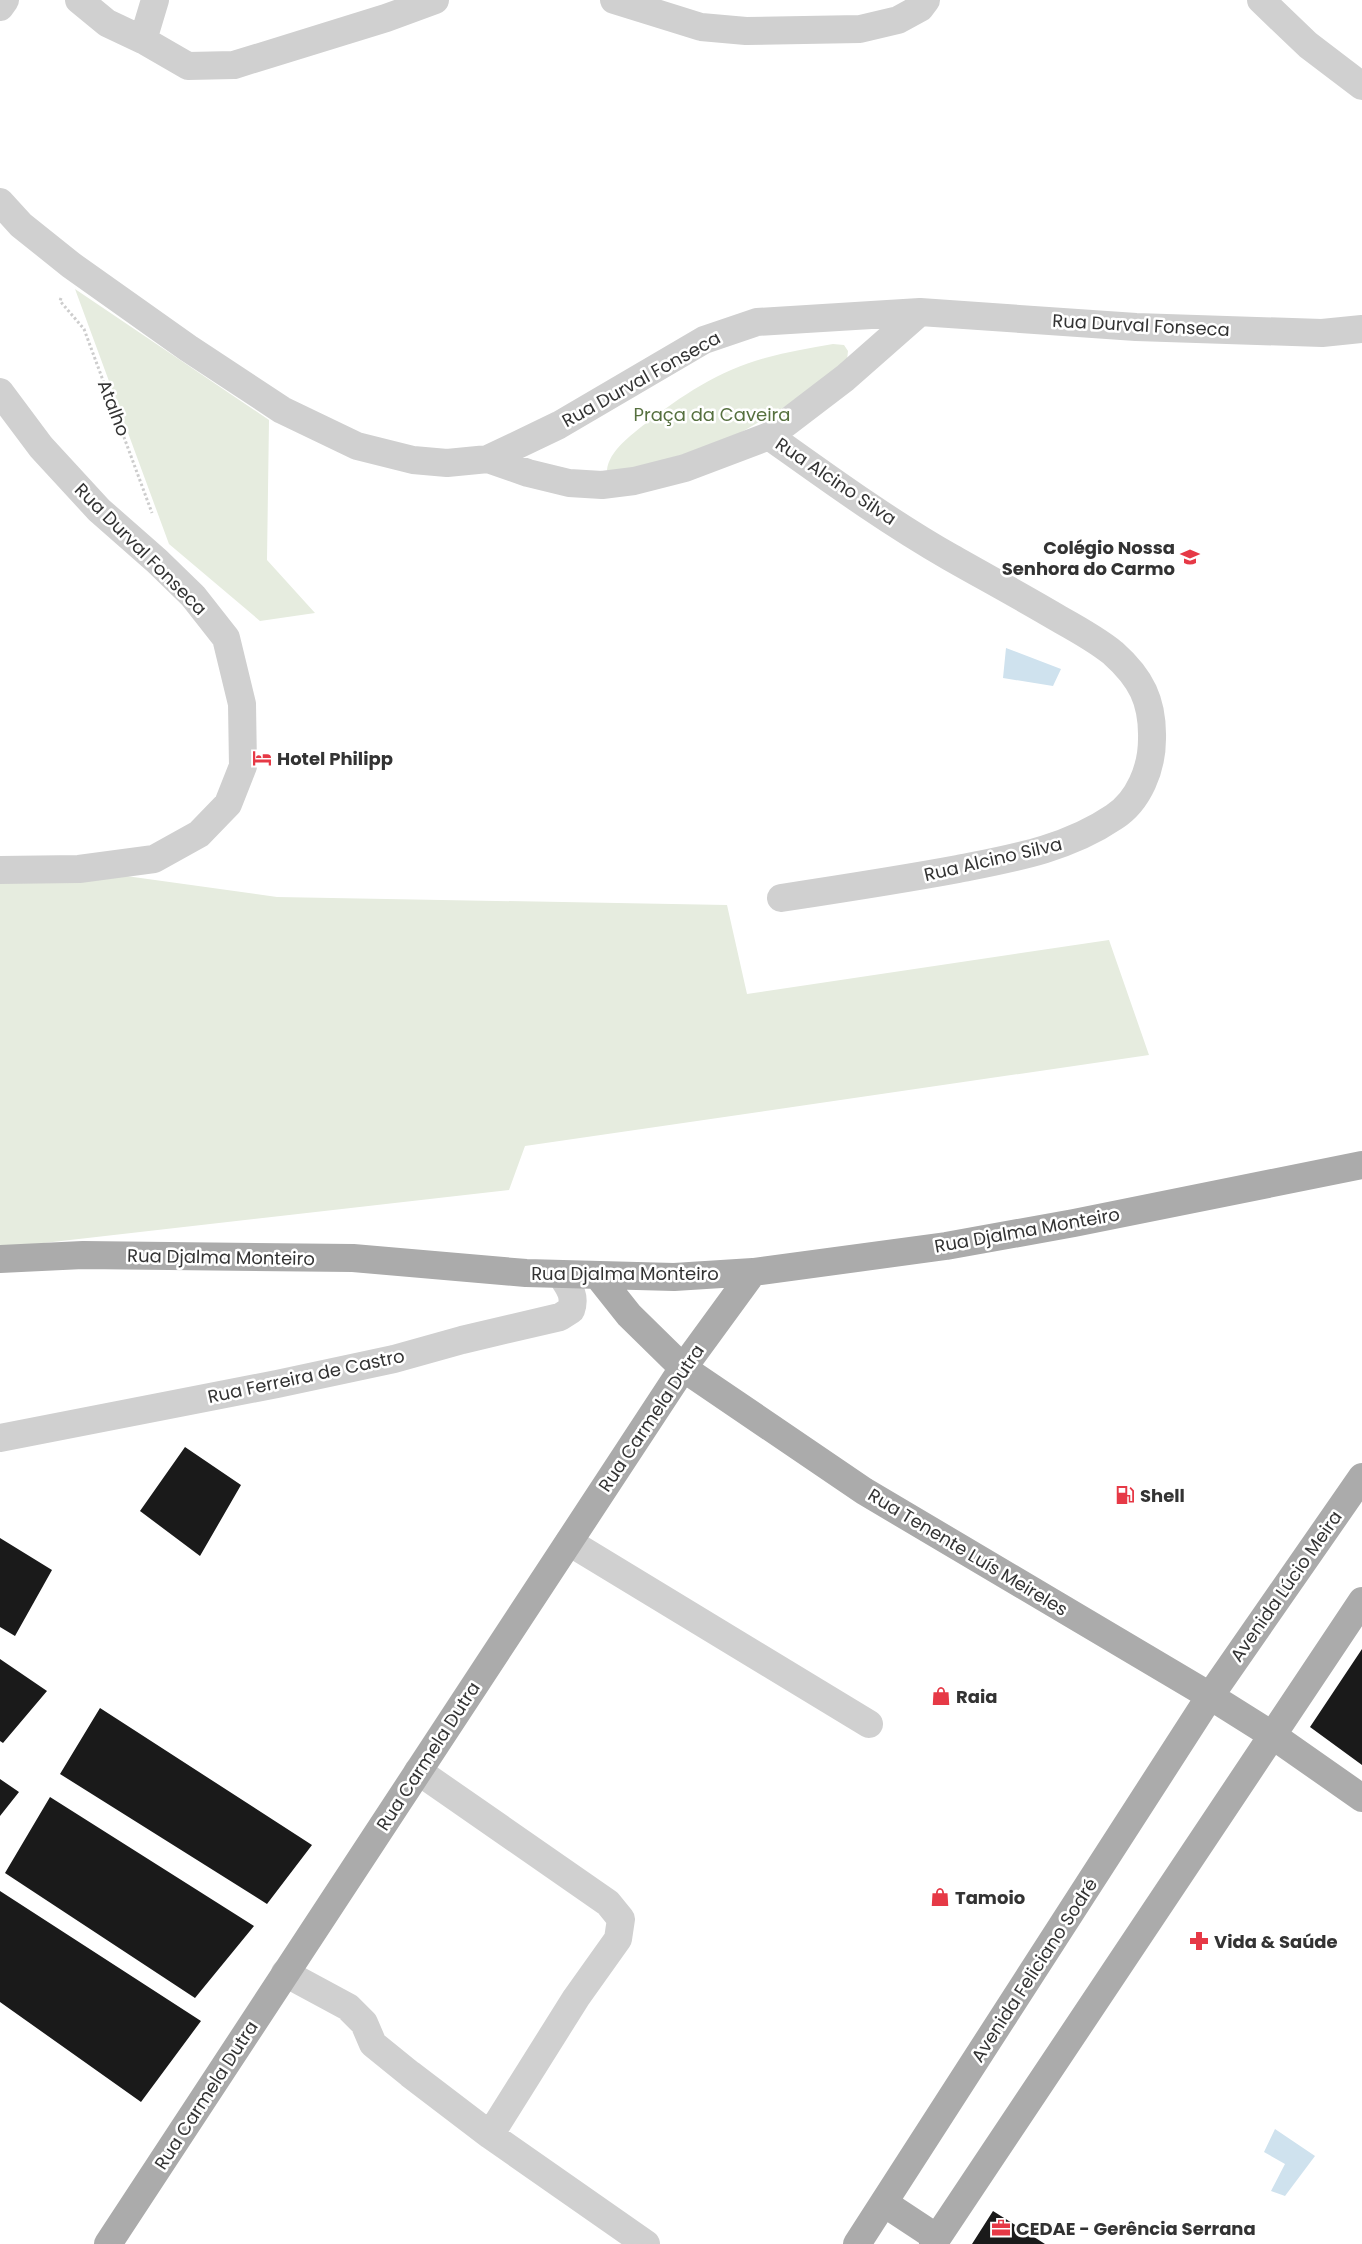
<svg xmlns="http://www.w3.org/2000/svg" width="1362" height="2244" font-family="Poppins,sans-serif">
	<style>
		.green { fill: #e6ecdf }
		.water { fill: #cfe2ee }
		.building { fill: #1a1a1a }
		.lines { fill: none; stroke-linecap: round; stroke-linejoin: round }
		.path { stroke: #cdcdcd; stroke-width: 3; stroke-dasharray: 2.5 2.5; stroke-linecap: butt }
		.minor { stroke: #d0d0d0; stroke-width: 28 }
		.major { stroke: #ababab; stroke-width: 28 }
		.labels { text-anchor: middle; dominant-baseline: central; stroke-width: 5; stroke-linejoin: round; paint-order: stroke }
		.street-label { font-size: 18px; fill: #333; stroke: #fff }
		.park-label { font-size: 18px; fill: #56703f; stroke: #fff }
		.poi-label { font-size: 18px; font-weight: bold; fill: #333; stroke: #fff; text-anchor: start }
	</style>
	<rect width="100%" height="100%" fill="#fff"/>
	<path class="green" d="M75,289l194,131 -2,140 48,53 -55,8 -91,-77z
		M833,344l11,1 4,6 -1,9 -49,39 -75,44 -111,32 -5,-5c2,-19 24,-35 38,-46 36,-28 75,-54 120,-66 22,-6 45,-10 68,-14z
		M90,871l187,26 450,8 20,89 362,-54 40,115 -624,91 -16,44 -509,58v-376z"/>
	<path class="water" d="M1006,648l55,21 -8,17 -50,-8z
		M1275,2129l40,27 -30,40 -14,-5 14,-27 -21,-12z"/>
	<path class="building" d="M185,1447l56,38 -41,71 -60,-45z
		M0,1538l52,32 -37,66 -15,-9z
		M1362,1649v116l-52,-38z
		M0,1659l47,32 -44,52 -3,-2z
		M100,1708l212,137 -45,59 -207,-130z
		M0,1779l19,13 -19,24z
		M50,1797l204,129 -59,72 -190,-125z
		M0,1891l201,130 -60,81 -141,-100z
		M993,2211l52,33h-73z"/>
	<g class="lines">
		<path class="path" d="M61,298l-1,3 24,28 68,184"/>
		<path class="minor" d="M79,0l28,23 36,17 45,26 46,-1 152,-47 49,-18
			M614,0l87,27 45,4 114,-2 38,-9 22,-12 6,-8
			M1261,0l47,45 54,41
			M0,7l5,-7
			M143,40l12,-40
			M0,202l21,23 50,40 117,83 94,62 75,36 56,14 34,3 41,-4 71,-34 145,-85 53,-18 163,-10 216,15 186,6 40,-4
			M0,392l41,55 58,63 58,51 36,35 33,42 16,66 1,62 -15,38 -29,30 -45,25 -75,10 -79,1
			M769,436c59,42 118,85 181,121 37,21 74,41 111,63 18,10 36,20 52,33 28,25 40,48 39,86 0,29 -13,62 -38,78 -47,32 -101,41 -156,52 -59,11 -118,20 -177,29
			M488,459l40,14 41,10 33,2 32,-4 51,-13 84,-32 76,-58 75,-66
			M0,1438l277,-54 117,-25 68,-19 98,-23 11,-7c5,-14 -2,-23 -10,-35
			M569,1542l300,182
			M418,1771l190,132 13,16 -3,20 -42,59 -86,137
			M285,1973l63,34 16,16 9,21 37,30 80,61 156,109"/>
		<path class="major" d="M0,1259l83,-4 270,3 173,15 148,4 79,-5 193,-26 128,-23 288,-58
			M598,1276l31,39 54,53 181,123 346,205 62,39 90,63
			M884,2203l53,35
			M108,2244l575,-876 70,-96
			M857,2244l353,-548 152,-219
			M933,2244l429,-643"/>
	</g>
	<defs>
		<g id="school-bare" transform="scale(1.5)"><path d="M0-5L7-2L0 1L-7-2ZM-4 1L0 2.5L4 1V4Q0 6-4 4Z" fill="#e63946" stroke="#fff" stroke-width="2.5" paint-order="stroke"/></g>
		<g id="hotel-bare" transform="scale(1.5)"><path d="M-6-4.5h1.5V1H6V5H4.5V3h-9V5H-6ZM-4 0a1.8 1.8 0 1 1 3.6 0ZM.5 0V-2.5h3Q6-2.5 6 0Z" fill="#e63946" stroke="#fff" stroke-width="2.5" paint-order="stroke"/></g>
		<g id="fuel-bare" transform="scale(1.5)"><path d="M-5.5-6h7V0h2V4h1.3V-2.5L3-4.5l.8-.8L6-3V5H2.5V1h-1V6h-7ZM-4.2-4.7v3.2H.2V-4.7Z" fill="#e63946" stroke="#fff" stroke-width="2.5" paint-order="stroke"/></g>
		<g id="shop-bare" transform="scale(1.5)"><path d="M-5-2.5h2.3a2.7 3.5 0 0 1 5.4 0H5L5.5 6h-11ZM-1.5-2.5h3a1.5 2.3 0 0 0-3 0Z" fill="#e63946" stroke="#fff" stroke-width="2.5" paint-order="stroke"/></g>
		<g id="pharmacy-bare" transform="scale(1.5)"><path d="M-2-6h4v4h4v4h-4v4h-4v-4h-4v-4h4Z" fill="#e63946" stroke="#fff" stroke-width="2.5" paint-order="stroke"/></g>
		<g id="office-bare" transform="scale(1.5)"><path d="M-6-3h4V-5.5h4V-3h4V5H-6ZM-1-4.5V-3h2v-1.5ZM-6 0V1H6V0Z" fill="#e63946" stroke="#fff" stroke-width="2.5" paint-order="stroke"/></g>
	</defs>
	<g fill-rule="evenodd">
		<use href="#school-bare" x="1190" y="557"/>
		<use href="#hotel-bare" x="262" y="758"/>
		<use href="#fuel-bare" x="1125" y="1495"/>
		<use href="#shop-bare" x="941" y="1696"/>
		<use href="#shop-bare" x="940" y="1897"/>
		<use href="#pharmacy-bare" x="1199" y="1941"/>
		<use href="#office-bare" x="1001" y="2228"/>
	</g>
	<g class="labels">
		<g class="street-label">
			<text transform="translate(1141 325) rotate(3)">Rua Durval Fonseca</text>
			<text transform="translate(641 379) rotate(-29)">Rua Durval Fonseca</text>
			<text transform="translate(114 408) rotate(69)">Atalho</text>
			<text transform="translate(836 481) rotate(34)">Rua Alcino Silva</text>
			<text transform="translate(141 549) rotate(45)">Rua Durval Fonseca</text>
			<text transform="translate(993 859) rotate(-13)">Rua Alcino Silva</text>
			<text transform="translate(1027 1230) rotate(-10)">Rua Djalma Monteiro</text>
			<text transform="translate(221 1257) rotate(1)">Rua Djalma Monteiro</text>
			<text x="625" y="1273">Rua Djalma Monteiro</text>
			<text transform="translate(306 1376) rotate(-12)">Rua Ferreira de Castro</text>
			<text transform="translate(651 1418) rotate(-56)">Rua Carmela Dutra</text>
			<text transform="translate(968 1552) rotate(31)">Rua Tenente Luís Meireles</text>
			<text transform="translate(1286 1586) rotate(-55)">Avenida Lúcio Meira</text>
			<text transform="translate(428 1756) rotate(-57)">Rua Carmela Dutra</text>
			<text transform="translate(1034 1970) rotate(-57)">Avenida Feliciano Sodré</text>
			<text transform="translate(206 2095) rotate(-57)">Rua Carmela Dutra</text>
		</g>
		<g class="park-label">
			<text x="712" y="414">Praça da Caveira</text>
		</g>
		<g class="poi-label">
			<text x="1175" y="547" text-anchor="end">Colégio Nossa<tspan x="1175" dy="21">Senhora do Carmo</tspan></text>
			<text x="277" y="758">Hotel Philipp</text>
			<text x="1140" y="1495">Shell</text>
			<text x="956" y="1696">Raia</text>
			<text x="955" y="1897">Tamoio</text>
			<text x="1214" y="1941">Vida &amp; Saúde</text>
			<text x="1016" y="2228">CEDAE - Gerência Serrana</text>
		</g>
	</g>
</svg>
